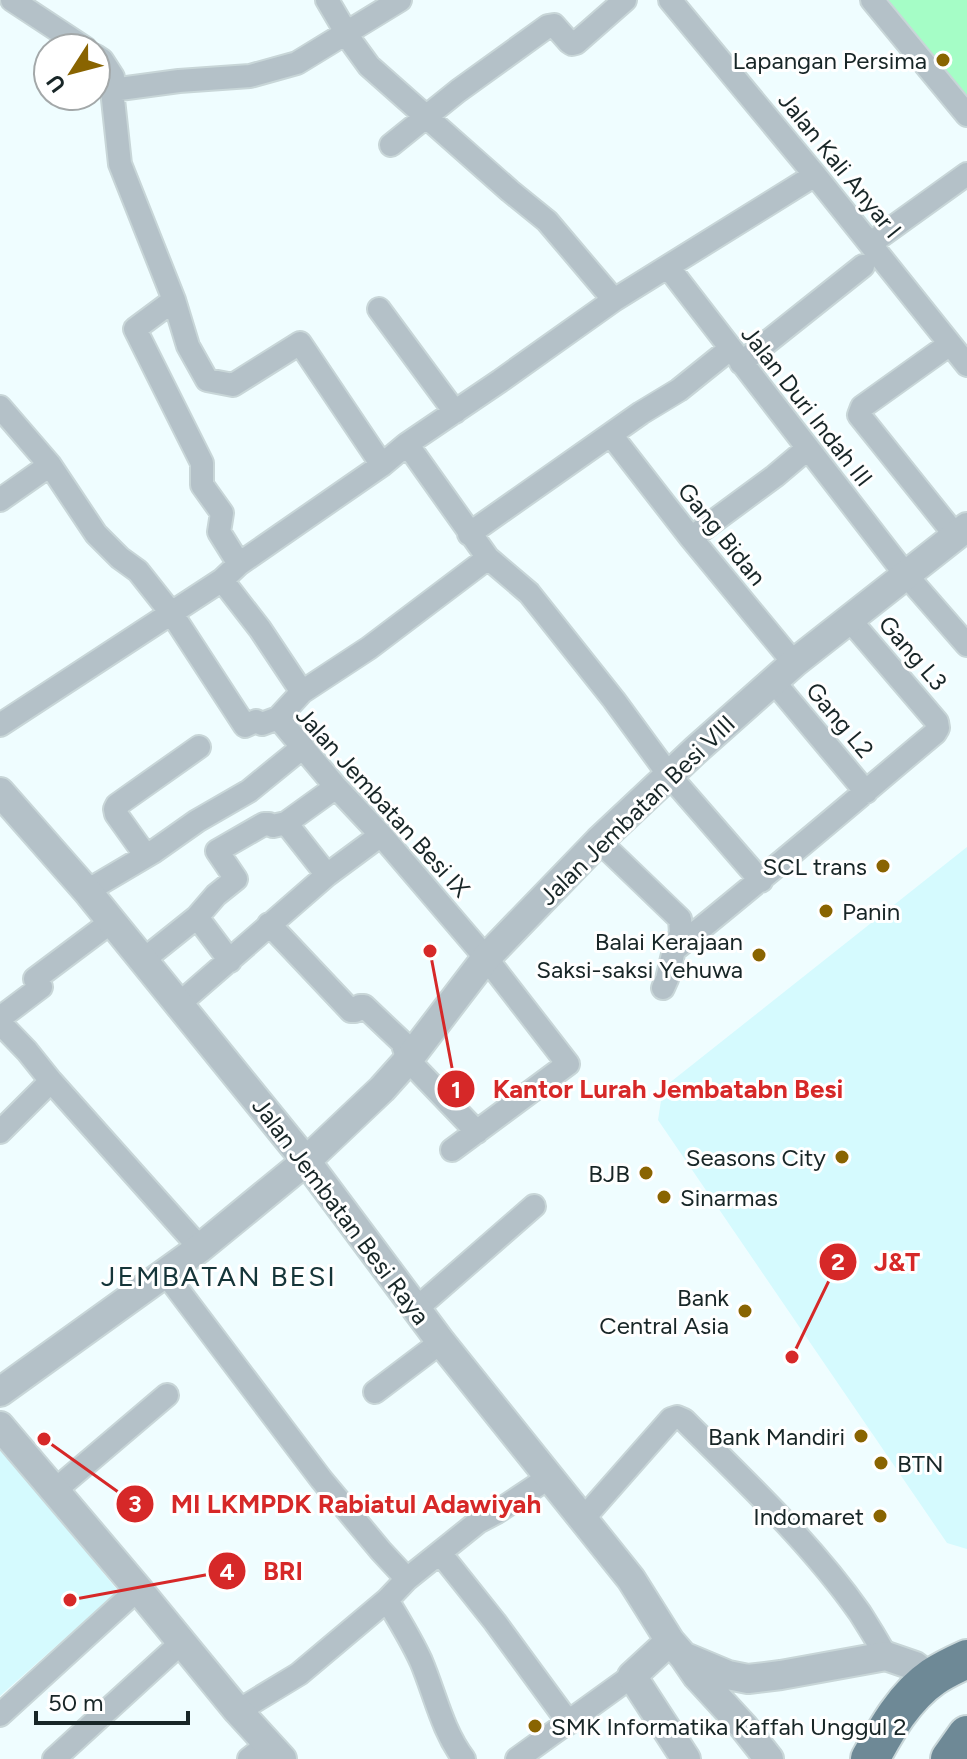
<svg xmlns="http://www.w3.org/2000/svg" width="967" height="1759" font-family="Figtree,sans-serif">
	<style>
		.built { fill: #d5fafe }
		.green { fill: #a5fdc6 }
		.lines { fill: none; stroke-linecap: round; stroke-linejoin: round }
		.minor-casing { stroke: #c8d6d8; stroke-width: 26 }
		.tertiary-casing { stroke: #c8d6d8; stroke-width: 32 }
		.trunk-casing { stroke: #c8d6d8; stroke-width: 42 }
		.minor { stroke: #b4c1c8; stroke-width: 22 }
		.tertiary { stroke: #b4c1c8; stroke-width: 28 }
		.trunk { stroke: #6e8996; stroke-width: 38 }
		.poi-dot { fill: #896401; stroke: #fff; stroke-width: 3 }
		.labels { text-anchor: middle; dominant-baseline: central; stroke-width: 6; stroke-linejoin: round; paint-order: stroke }
		.poi-label { font-size: 24px; fill: #182627; stroke: #fff; text-anchor: end }
		.street-label { font-size: 24px; fill: #182627; stroke: #fff }
		.quarter-label { font-size: 28px; letter-spacing: 2px; fill: #153539; stroke: #fff }
		.leader { fill: none; stroke: #d62828; stroke-width: 3 }
		.callout-dot { fill: #d62828; stroke: #fff; stroke-width: 3 }
		.mark-label { font-size: 24px; text-anchor: middle; font-weight: bold; fill: #fff }
		.callout-label { font-size: 26px; text-anchor: middle; font-weight: bold; fill: #d62828; stroke: #fff; stroke-width: 6; stroke-linejoin: round; paint-order: stroke }
	</style>
	<rect width="100%" height="100%" fill="#effdff"/>
	<path class="built" d="M967,847v702l-20,-6 -289,-423 5,-32z
		M0,1445l118,146 -118,105z"/>
	<path class="green" d="M873,0h94v120z"/>
	<g class="lines">
		<g class="minor-casing">
			<path id="minor" d="M12,0l73,48
				M327,0l26,44 16,22 141,125 37,30 67,79
				M670,0l145,175 152,190
				M872,0l95,115
				M96,56l6,4 11,17 -1,13 8,74 54,136 14,46 19,34 26,5 67,-42 82,122
				M112,90l67,-9 71,-5 47,-13 103,-63
				M391,145l67,-54 90,-65 6,-1 15,17 3,2 4,-1 49,-43
				M871,243l96,-69
				M668,267l238,308 61,70
				M174,300l-39,29 67,134v22l20,28 -3,19 20,32
				M379,309l76,103
				M950,344l-88,63 -3,8 97,121
				M741,363l122,-97
				M0,407l50,58 46,69 24,24 18,13 34,43 73,112 11,-5 6,3 16,-6 24,-26 67,-44 119,-90
				M611,435l80,103 103,125
				M407,444l81,114 41,35 85,107 55,75 92,106
				M0,500l50,-35
				M469,534l172,-121 38,-23 51,-41
				M691,538l84,-62 32,-27
				M222,580l38,49 42,63
				M774,682l92,110
				M278,718l58,69 45,48 105,123 82,106 -116,86
				M0,725l222,-145 17,-16 143,-99 25,-21 93,-63 114,-81 201,-125
				M286,823l41,52
				M599,841l81,78 1,14 -7,17 -7,29 -4,9
				M146,856l-30,-42 -1,-5 2,-4 82,-58
				M87,891l66,-39 44,-31 52,-30 54,-44
				M197,917l33,44
				M269,924l82,87h4l5,-5h4l38,36 6,18 69,72
				M674,950c89,-71 174,-144 261,-217l3,-5 -1,-6 -88,-103
				M142,961l55,-44 19,-22 20,-16 -19,-28 47,-27h5l4,2 13,-3 50,-36
				M179,1004l148,-129 54,-40
				M0,1018l41,-31 -6,-8 76,-57
				M0,1023l27,28 24,30 -51,51
				M51,1081l149,167
				M166,1274l155,205 60,72 26,28
				M416,1309l118,-103
				M375,1392l66,-50
				M54,1491l113,-96
				M582,1520l89,-101 6,-2 7,3c61,61 126,122 176,193 9,14 18,29 26,43
				M440,1553l55,69 74,101
				M387,1600c12,20 24,39 34,61 14,33 21,69 43,98
				M238,1711l61,-37 88,-74 20,-21 71,-57 19,-10 51,-34
				M0,1715l138,-126
				M54,1759l127,-116
				M249,1759l19,-15
				M517,1759l115,-83"/>
		</g>
		<g class="tertiary-casing">
			<path id="tertiary" d="M0,792l87,99 219,270 135,181 190,237 39,62 14,16 13,19 46,50 26,33
				M0,1392l200,-144 106,-87 76,-72 26,-29 78,-102 113,-117 98,-92 97,-86 173,-136
				M0,1426l138,163 100,122 44,48
				M670,1641l-38,35 54,83
				M685,1657l43,18 20,4 33,-4 105,-19 29,10 16,12"/>
		</g>
		<g class="trunk-casing">
			<path id="trunk" d="M870,1759c16,-29 34,-62 63,-82 10,-7 23,-13 34,-18
				M950,1759l17,-24"/>
		</g>
		<use href="#minor" class="minor"/>
		<use href="#tertiary" class="tertiary"/>
		<use href="#trunk" class="trunk"/>
	</g>
	<g class="poi-dot">
		<circle cx="943" cy="60" r="8"/>
		<circle cx="883" cy="866" r="8"/>
		<circle cx="826" cy="911" r="8"/>
		<circle cx="759" cy="955" r="8"/>
		<circle cx="842" cy="1157" r="8"/>
		<circle cx="646" cy="1173" r="8"/>
		<circle cx="664" cy="1197" r="8"/>
		<circle cx="745" cy="1311" r="8"/>
		<circle cx="861" cy="1436" r="8"/>
		<circle cx="881" cy="1463" r="8"/>
		<circle cx="880" cy="1516" r="8"/>
		<circle cx="535" cy="1726" r="8"/>
	</g>
	<g class="labels">
		<g class="poi-label">
			<text x="927" y="60">Lapangan Persima</text>
			<text x="867" y="866">SCL trans</text>
			<text x="842" y="911" text-anchor="start">Panin</text>
			<text x="743" y="941">Balai Kerajaan<tspan x="743" dy="28">Saksi-saksi Yehuwa</tspan></text>
			<text x="826" y="1157">Seasons City</text>
			<text x="630" y="1173">BJB</text>
			<text x="680" y="1197" text-anchor="start">Sinarmas</text>
			<text x="729" y="1297">Bank<tspan x="729" dy="28">Central Asia</tspan></text>
			<text x="845" y="1436">Bank Mandiri</text>
			<text x="897" y="1463" text-anchor="start">BTN</text>
			<text x="864" y="1516">Indomaret</text>
			<text x="551" y="1726" text-anchor="start">SMK Informatika Kaffah Unggul 2</text>
		</g>
		<g class="street-label">
			<text transform="translate(840 165) rotate(51)">Jalan Kali Anyar I</text>
			<text transform="translate(807 406) rotate(52)">Jalan Duri Indah III</text>
			<text transform="translate(722 534) rotate(51)">Gang Bidan</text>
			<text transform="translate(913 653) rotate(49)">Gang L3</text>
			<text transform="translate(840 720) rotate(50)">Gang L2</text>
			<text transform="translate(383 802) rotate(48)">Jalan Jembatan Besi IX</text>
			<text transform="translate(637 810) rotate(-44)">Jalan Jembatan Besi VIII</text>
			<text transform="translate(341 1211) rotate(53)">Jalan Jembatan Besi Raya</text>
		</g>
		<g class="quarter-label">
			<text x="219" y="1276">JEMBATAN BESI</text>
		</g>
	</g>
	<path class="leader" d="M430 951L456 1089M792 1357L838 1262M44 1439L135 1504M70 1600L227 1571"/>
	<g class="callout-dot">
		<circle cx="430" cy="951" r="8"/>
		<circle cx="792" cy="1357" r="8"/>
		<circle cx="44" cy="1439" r="8"/>
		<circle cx="70" cy="1600" r="8"/>
		<circle cx="456" cy="1089" r="20"/>
		<circle cx="838" cy="1262" r="20"/>
		<circle cx="135" cy="1504" r="20"/>
		<circle cx="227" cy="1571" r="20"/>
	</g>
	<g class="mark-label">
		<text x="456" y="1098">1</text>
		<text x="838" y="1270">2</text>
		<text x="135" y="1512">3</text>
		<text x="227" y="1580">4</text>
	</g>
	<g class="callout-label">
		<text x="668" y="1098">Kantor Lurah Jembatabn Besi</text>
		<text x="897" y="1271">J&amp;T</text>
		<text x="356" y="1513">MI LKMPDK Rabiatul Adawiyah</text>
		<text x="283" y="1580">BRI</text>
	</g>
	<g transform="translate(72 72) rotate(234)"><circle r="38" fill="#ffffff" stroke="#a3a8a9" stroke-width="2"/>
	<path d="M0-6L14 30L0 20L-14 30Z" fill="#896401"/>
	<text y="-12" font-size="22" font-weight="bold" text-anchor="middle" fill="#182627">U</text>
	</g>
	<path d="M36 1711v12h152v-12" fill="none" stroke="#182627" stroke-width="4"/>
	<text x="48" y="1711" font-size="24" fill="#182627" stroke="#ffffff" stroke-width="6" paint-order="stroke">50 m</text>
</svg>
